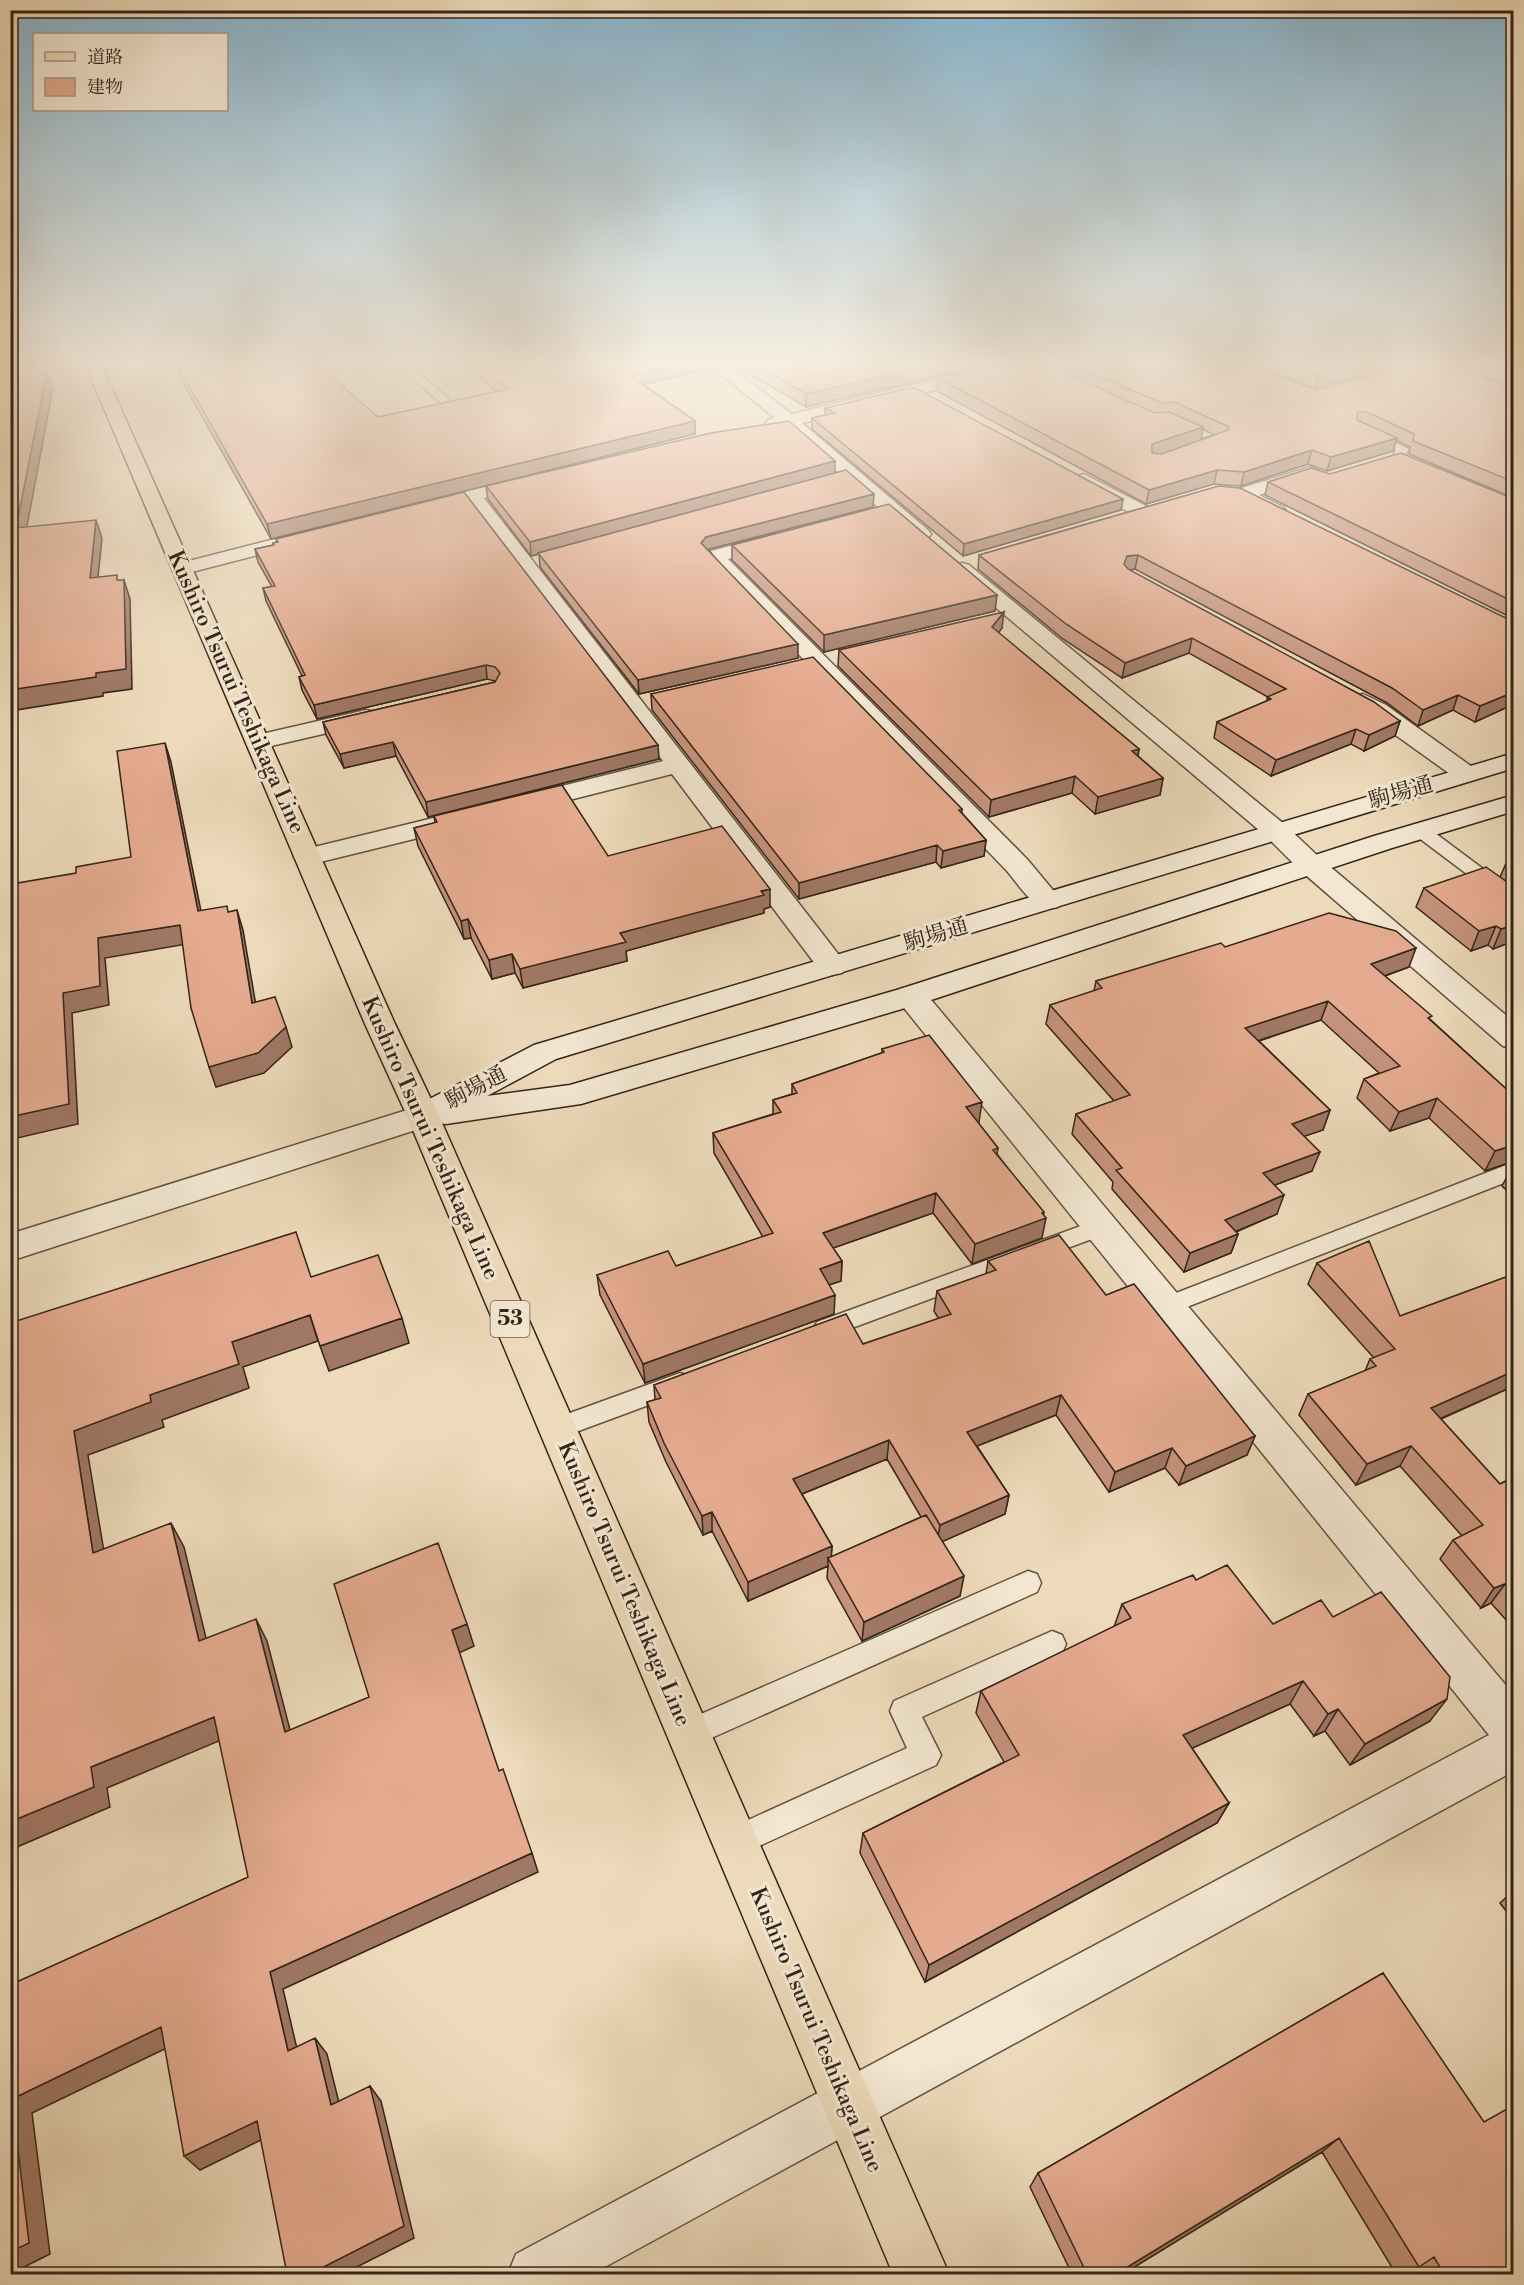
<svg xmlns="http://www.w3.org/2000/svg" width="1524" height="2285" font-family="'Libre Bodoni','Noto Serif JP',serif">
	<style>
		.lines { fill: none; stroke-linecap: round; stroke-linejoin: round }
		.lane-casing { stroke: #625241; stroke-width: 3 }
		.street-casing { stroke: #625241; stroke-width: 3 }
		.secondary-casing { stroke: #342419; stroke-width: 3 }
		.primary-casing { stroke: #342419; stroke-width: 3 }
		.lane { fill: #f3e7d2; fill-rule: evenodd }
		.street { fill: #f3e7d2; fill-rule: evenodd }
		.secondary { fill: #f3e7d2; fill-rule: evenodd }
		.primary { fill: #eddaba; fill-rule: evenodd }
		.wall { fill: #c5937c; stroke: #342419; stroke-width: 1.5; fill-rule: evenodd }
		.shaded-wall { fill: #a07865; stroke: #342419; stroke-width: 1.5 }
		.building { fill: #e5ab90; stroke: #342419; stroke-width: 1.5 }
		.labels { text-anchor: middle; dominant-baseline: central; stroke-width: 6; stroke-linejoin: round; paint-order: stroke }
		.shield { fill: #f3e7d2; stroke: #6d5e50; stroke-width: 1.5 }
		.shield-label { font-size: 21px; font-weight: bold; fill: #342419 }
		.street-label { font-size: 22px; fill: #342419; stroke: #f3e7d2 }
	</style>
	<rect width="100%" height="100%" fill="#eddaba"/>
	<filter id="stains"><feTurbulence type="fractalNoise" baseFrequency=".00333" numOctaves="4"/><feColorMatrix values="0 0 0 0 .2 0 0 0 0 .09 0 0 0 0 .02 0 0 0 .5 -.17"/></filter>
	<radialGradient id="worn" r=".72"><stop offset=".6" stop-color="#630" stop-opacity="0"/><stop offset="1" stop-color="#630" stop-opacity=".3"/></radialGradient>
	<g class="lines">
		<g class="lane-casing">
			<path id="lane" d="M399,366h11l39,33v4h-8z
				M1366,433h8l35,16 -7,12h-8l-2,-3 4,-8 -30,-13z
				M1421,826l6,1 87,65v14l-6,-1 -93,-70 -2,-4z
				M1514,1162v17l-340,133 -8,3 -8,-3 -4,-6 4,-6z
				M1100,1219l8,2 3,6 -3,6 -283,105 -8,-2 -4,-7 4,-7z
				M680,1373l9,3 3,7 -3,7 -132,49 -9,-4 -3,-7 3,-7z
				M1028,1571l9,3 4,9 -4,9 -339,152 -10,4 -10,-4 -4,-10 4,-10z
				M1052,1631l10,4 4,9 -4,9 -140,64 19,38 -5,10 -201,92 -11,-4 -4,-11 4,-11 183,-83 -17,-37 4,-10z"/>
		</g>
		<g class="street-casing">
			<path id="street" d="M711,366h18l63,48 200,-48h27l-2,4 -215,53 126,107 3,4 -3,4h-14l-129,-111 -17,1 -3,-4 3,-4 7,-2z
				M1310,467l7,2 3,4 -3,4 -58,18 24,12 3,4 -3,4h-14l-34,-17 -3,-4 3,-4z
				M1084,474l66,34 3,4 -3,4h-14l-59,-32 -3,-4 3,-4z
				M531,475l7,2 3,4 -3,4 -54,13 358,461 5,7 -5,7 -10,2 -10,-2 -150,-199 -150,38 -9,-2 -4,-6 4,-6 150,-37 -196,-259 -44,11 -7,-2 -3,-4 3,-4z
				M298,533l7,2 3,4 -3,4 -121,31 -7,-2 -4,-4 4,-4z
				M775,534l7,2 3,4 -3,4 -54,15 299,300 35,42 -4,6c-24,6 -37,-20 -51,-36l-303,-315 3,-4z
				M962,563l7,2 315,259 37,35 193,163v27l-11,-3 -202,-175 -35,-35 -311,-263 -4,-4 4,-4z
				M1363,694l23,11 89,64 4,5 -4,5 -9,3 -9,-3 -102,-73 -4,-5 4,-5z
				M366,710l9,2 3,5 -3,5 -117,27 -9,-2 -3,-5 3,-5z
				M458,812l9,2 4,6 -4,6 -159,39 -10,-2 -4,-6 4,-6z
				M911,986l11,3 592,706v76l-922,503h-84l8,-20 973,-519 -589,-732 -4,-7 4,-7z
				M423,1105l11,3 5,8 -5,8 -424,137v-27z"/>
		</g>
		<g class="secondary-casing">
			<path id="secondary" d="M1514,753v15l-958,291 -69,37 83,-11 330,-96 474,-153 140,-41v16l-122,37 -470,155 -341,101 -135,20c-12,-3 -21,4 -34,0l-5,-8 5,-8 122,-63z"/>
		</g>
		<g class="primary-casing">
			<path id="primary" d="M86,366h16l293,658 44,92 510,1158h-56l-486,-1158 -42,-92z"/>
		</g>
		<use href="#lane" class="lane"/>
		<use href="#street" class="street"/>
		<use href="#secondary" class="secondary"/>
		<use href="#primary" class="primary"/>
	</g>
	<path class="wall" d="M178,366l200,51 119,-25 -31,-26h59l5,4 3,-1 -4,-3h183v3l-69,15 52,37v13l-424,105 -90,-160z
		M736,366h247l-177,41z
		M992,366h258l66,24 198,-2v110l-105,-44 1,-7 -14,-7 -3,11 -66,20 -19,-7 -67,22 -27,-2 -68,20 -209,-113 1,-13zM1203,429l11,6 -13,4z
		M1256,366h141l-82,22z
		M1456,366h58v20z
		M825,408l298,91 -2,11 -158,46 -151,-127v-11l13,-3z
		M835,473l38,34 -165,42 90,109 -159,36 -99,-127 -1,-13 -8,2 -43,-57 -2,-13z
		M1330,474l184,25v120l-249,-124 3,-13z
		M1219,486l295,136v82l-39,18 -22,-12 -35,16 -31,-23 -252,-134 -6,1 271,151 -5,15 -31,15 -13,-7 -80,32 -57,-38 3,-16 49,-20 2,-5 -79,-44 -67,25 -59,-39 -85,-70 1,-14z
		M276,539l383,220 -231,58 -32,-61 -52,12 -18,-33 -3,-13 172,-40v-1l-8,-2 -170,40 -15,-29 -3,-13 3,-1 -36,-75 -3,-13 9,-1 -14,-25 -3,-13 18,-4v-2l4,-1z
		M732,545l263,66 -171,41 -92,-92z
		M1002,628l-4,5 141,116 -1,7 25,22 -3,17 -65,19 -23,-21 -83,24 -151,-151 1,-16z
		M651,694l311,115v4l24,27 -2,16 -43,12 -5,-6 -137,37 -147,-189z
		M434,816l174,40 162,51 -6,2v4l-138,38 1,10 -104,27 -8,-15 -23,6 -21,-41 -7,1 -46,-93 -4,-18 21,-5z
		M1514,858v83l-21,8 -5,-4 -17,6 -55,-44 8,-19 76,-11 8,-18z
		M1225,947l184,20 -24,9 46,44 83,76v65l-29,10 -56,-53 -39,13 -33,-33 7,-19 15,-6 -58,-53 -62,21 71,69 -7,20 -19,6 8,35 -37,14 2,29 -41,18 2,2 -7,19 -47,19 -72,-83 1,-7 -41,-48 4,-20 38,-13 -68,-77 4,-19 44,-14 2,-10z
		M882,1049l97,73 -1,1 20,25 -1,6 46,61 -1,23 -70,26 -39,-51 -100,35 9,13 -1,20 -12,4 5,29 -189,69 -45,-88 -3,-20 79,-9 87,-29 -49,-84 -1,-20 60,-19v-14l19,-6v-10l90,-31z
		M1514,1166v31l-12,-11 10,-19z
		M988,1261l118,34 149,141 -8,19 -68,30 -14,-17 -56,24 -53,-77 -79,31 32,49 -4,19 -63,27 18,55 -98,45 -35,-63 1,-12 -80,35 -36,-70 -9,4 -37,-73 -17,-40 -2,-20 8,-2 -1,-15 209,-41 76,-25 -5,-8 3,-20 49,-17zM887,1459l34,58 -90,40 1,-11 -30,-52z
		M1317,1263l83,53 114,-42v112l-73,33 59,65 14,-7v152l-23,-26 -10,5 -41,-49 13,-19 9,-4 -62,-70 -44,19 -57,-70 9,-21 57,-23 5,-12 4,-1 -66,-74z
		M1196,1580l77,44 60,-7 97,104 -80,44 -25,-34 -11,5 -24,-32 -98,44 37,55 -12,20 -292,159 -65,-129 3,-20 141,-71 -28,-49 5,-22 133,-64 8,-23z
		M1514,1890v31l-14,-18z
		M1383,1973l131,301h-98l-2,-4 -9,4h-9l-74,-122 -199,122h-51l-42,-87 8,-14z"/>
	<path class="shaded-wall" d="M670,366h42v3l-82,18 -1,-12z
		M929,366h54l-177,41v-13z
		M1353,366h44l-82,22 3,-13z
		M47,371l6,17 -30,159 -7,-19z
		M695,421v13l-424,105 -4,-15z
		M1203,427l-2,14 -52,17 3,-14z
		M1397,438l-4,13 -66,20 4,-14z
		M1312,450l-4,14 -67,22 3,-14z
		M835,461v12l-304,83 -1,-14z
		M1217,470l-3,14 -68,20 3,-14z
		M874,494l-1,13 -167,43 -5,-7 5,-6z
		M1123,499l-2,11 -158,46 1,-12z
		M96,520l6,18 -6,59 -6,-19z
		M1138,555l-3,14 -11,2v-7l3,-8z
		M124,580l6,19 2,90 -29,4v3l-93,15v-21l86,-17z
		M997,595l-2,16 -171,41v-17z
		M1004,612l-2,16 -12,16 2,-17z
		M1192,638l-3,15 -67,25 3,-15z
		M798,644v14l-159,36 -1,-14z
		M486,665l1,14 -170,40 -3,-14z
		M1514,692v12l-39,18 5,-16z
		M1458,695l-5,15 -35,16 5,-16z
		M1400,721l-5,15 -31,15 5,-16z
		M1356,729l-5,15 -80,32 5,-16z
		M393,742l3,14 -52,12 -4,-14z
		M165,743l6,19 34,169 -7,-20z
		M658,745l1,14 -231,58 -2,-15z
		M1139,749l-3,17 -4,-15z
		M1075,776l-3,17 -83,24 2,-17z
		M1163,778l-3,17 -65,19 3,-17z
		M986,840l-2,16 -43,12 2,-17z
		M937,845l-1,17 -137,37v-16z
		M770,889v18l-6,2v4l-138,38 1,10 -104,27 -3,-19 100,-36z
		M237,910l6,20 16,93 -7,-20z
		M468,919l3,19 -7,1 -3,-18z
		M180,925l7,19 -82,14 4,47 -37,8 6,111 -65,15 -3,-5v-17l53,-124 35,-55z
		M1514,925v16l-21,8 8,-20z
		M1496,926l-8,19 -17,6 8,-20z
		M1416,948l-7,19 -45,16 7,-19z
		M512,954l3,19 -23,6 -3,-19z
		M1328,1001l-7,19 -82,27 6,-19z
		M286,1027l6,20 -28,26 -48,14 -7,-20z
		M1437,1098l-8,20 -39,13 9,-19z
		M982,1102l-3,20 -16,5 3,-20z
		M1330,1110l-7,20 -38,13 7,-19z
		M1514,1145v16l-29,10 10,-20z
		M1320,1152l-8,19 -56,21 7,-19z
		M936,1193l-3,20 -111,39 1,-19z
		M1284,1195l-7,19 -59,25 7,-19z
		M1044,1212l-1,7 3,-1 -4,20 -70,26 3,-20z
		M1238,1234l-7,19 -47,19 6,-19z
		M842,1261l-1,20 -22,7 1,-19z
		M835,1295l-1,19 -189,69 -2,-19z
		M310,1315l8,26 -75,26 6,21 -87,32 2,7 -76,28 20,121 -15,-23 -19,-122 76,-36 82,-53z
		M402,1318l7,25 -80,28 -9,-25z
		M1514,1371v15l-95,42 12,-20z
		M1061,1395l-5,20 -92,36 3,-19z
		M1255,1436l-8,19 -68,30 7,-19z
		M889,1440l-2,19 -95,39 1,-19z
		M1411,1446l-11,20 -44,19 11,-21z
		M1172,1448l-7,20 -56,24 6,-20z
		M1009,1495l-4,19 -68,30 3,-19z
		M712,1512v19l-9,4 -1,-19z
		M171,1523l13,24 28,116 -13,-22z
		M832,1546l-1,16 -3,-4v8l-80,35v-19z
		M964,1576l-4,20 -98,45 2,-19z
		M1505,1584l-14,19 -10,5 13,-20z
		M256,1619l11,22 29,112 -11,-21z
		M467,1624l7,22 -15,7 -7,-23z
		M1303,1681l-13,23 -117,53 10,-22z
		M1447,1699l-17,22 -80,44 15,-21z
		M1338,1709l-13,22 -11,5 14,-22z
		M214,1717l12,21 -119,50 3,19 -100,43v-28l81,-55z
		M1229,1803l-12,20 -292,159 4,-17z
		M532,1853l6,19 -255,117 18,77 -13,-15 -18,-79z
		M10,1963l4,3 5,41 -9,-7z
		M161,2027l16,16 -145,70 18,141 -40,20 2,-175z
		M315,2038l12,16 16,65 -12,-14z
		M370,2086l11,15 33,137 -71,36h-33z
		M257,2121l14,14 -71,35 -16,-14z
		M1339,2138l-17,14 -199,122h-7z"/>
	<path class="building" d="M10,366h26l3,6 8,-1 -31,157 80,-8 -6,58 27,-3v5h7l2,89 -30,4v4l-86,13z
		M178,366h141l59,51 130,-28 -28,-23h45l5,4 13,-3 -2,-1h129l-41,9 66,46 -428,103z
		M758,366h171l-123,28z
		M992,366h57l106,47 14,-1 34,15 -51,17v9l10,1 66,-24 1,-3 -54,-25 -13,1 -88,-37h176l66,24 92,-24h43l63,22v94l-101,-41 1,-7 -47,-22h-9l-1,8 40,18 -66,19 -19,-7 -68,22 -27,-2 -68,20 -211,-112z
		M1293,366h60l-35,9z
		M1496,366h18v6z
		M913,387l210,112 -159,45 -152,-126 23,-5 -10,-5z
		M789,421l46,40 -305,81 -44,-56 225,-53z
		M1401,453l113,46v103l-246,-120 43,-14 19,6z
		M846,470l28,24 -168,43 -5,6 97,101 -160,36 -100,-127z
		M1219,486l21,2 274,134v70l-34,14 -22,-11 -35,15 -31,-22 -254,-133 -11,1 -3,8 4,5 246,133 26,19 -31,14 -13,-6 -80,31 -59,-38 54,-23 -4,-2 19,-8 -94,-51 -67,25 -59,-39 -87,-69z
		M464,492l194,253 -232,57 -33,-60 -53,12 -17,-32 172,-40 5,-9 -5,-6 -9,-2 -172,40 -15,-28 6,-2 -42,-87 12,-2 -20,-37 19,-4 -1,-2 5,-1 -2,-3z
		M889,504l108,91 -173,40 -92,-90z
		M1004,612l-12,15 147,122 -7,2 31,27 -65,19 -23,-21 -84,24 -152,-150z
		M813,657l149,152 -3,1 27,30 -43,11 -6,-6 -138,38 -148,-189z
		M165,743l33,168 29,-5 1,6 9,-2 15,93 23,-6 11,30 -28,26 -49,14 -18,-59 -11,-83 -82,13 2,48 -37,7 6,111 -59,13v-175h3l-1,-58 64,-11v-6l55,-10 -14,-106z
		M562,785l46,71 114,-30 48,63 -9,2 3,4 -144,38 6,9 -106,27 -8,-15 -23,6 -21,-41 -7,2 -47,-93 23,-6 -3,-6z
		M1514,858v6l-6,-5z
		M1486,867l28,20v38l-13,4 -5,-3 -17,5 -55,-43z
		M1329,913l67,18 20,17 -45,16 61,52 -4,2 86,78v49l-19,6 -58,-53 -38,14 -35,-33 36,-13 -72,-65 -83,27 85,82 -38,14 28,28 -57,21 21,22 -59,25 13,14 -48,19 -74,-83 6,-2 -46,-54 54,-19 -80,-90 52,-17 -6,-7 125,-38 4,4z
		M929,1035l53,67 -16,5 32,41 -5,2 51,62 -2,1 4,5 -71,26 -39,-51 -113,40 19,28 -22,8 15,26 -192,69 -46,-89 71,-24 8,15 97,-33 -60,-100 68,-21 -8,-12 24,-7 -5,-9 92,-32 -2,-3z
		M296,1232l15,45 67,-22 24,63 -82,28 -10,-31 -78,27 7,22 -89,31 1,7 -77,29 19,122 78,-30 28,118 57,-22 29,113 84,-35 -35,-113 104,-41 29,81 -15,6 47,141 4,-2 29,84 -262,119 18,79 27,-13 16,67 39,-19 34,140 -94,48h-23l-30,-153 -73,35 -23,-129 -149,72 17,144 -19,9v-267l238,-108 -34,-160 -123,50 3,20 -84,35v-499z
		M1059,1235l47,60 28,-11 121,152 -69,30 -14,-18 -57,24 -54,-77 -94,37 42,63 -69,30 -51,-85 -96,39 39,67 -84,36 -36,-70 -10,4 -38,-73 -17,-41 14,-4 -7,-13 192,-71 17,30 88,-30 -14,-23 59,-21 -8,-9z
		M1369,1241l31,75 114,-42v97l-83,37 69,76 14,-7v117l-9,-10 -11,4 -41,-48 30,-15 -72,-79 -44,18 -59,-70 68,-28 -6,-7 25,-10 -78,-86z
		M926,1515l38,61 -100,46 -36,-64z
		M1227,1565l46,59 48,-24 12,17 48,-25 69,85 -3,22 -82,45 -27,-35 -10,5 -25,-33 -120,54 46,68 -300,162 -66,-132 156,-78 -38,-64 150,-73 -9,-14 71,-29 3,5z
		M1383,1973l101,149 30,-17v169h-70l-10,-17 -15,10 -80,-129 -223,136h-29l-49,-101z"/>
	<linearGradient id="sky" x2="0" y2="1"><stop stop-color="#88b7d1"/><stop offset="0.53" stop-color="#f7eee0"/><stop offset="1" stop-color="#f7eee0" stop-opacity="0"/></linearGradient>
	<rect width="1524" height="686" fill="url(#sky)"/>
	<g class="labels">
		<rect class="shield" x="490.5" y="1301" width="39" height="36" rx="4.5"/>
		<g class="shield-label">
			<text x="510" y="1319">53</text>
		</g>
		<g class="street-label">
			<text transform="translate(236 692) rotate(66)">Kushiro Tsurui Teshikaga Line</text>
			<text transform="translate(1401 793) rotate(-16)">駒場通</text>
			<text transform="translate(936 935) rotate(-17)">駒場通</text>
			<text transform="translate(476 1088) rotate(-28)">駒場通</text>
			<text transform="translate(430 1138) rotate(66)">Kushiro Tsurui Teshikaga Line</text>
			<text transform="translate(624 1584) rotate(67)">Kushiro Tsurui Teshikaga Line</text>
			<text transform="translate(816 2030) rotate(67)">Kushiro Tsurui Teshikaga Line</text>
		</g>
	</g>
	<rect width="1524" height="2285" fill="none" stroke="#eddaba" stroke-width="36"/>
	<rect x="12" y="12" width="1500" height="2261" fill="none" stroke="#342419" stroke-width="3"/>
	<rect x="18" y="18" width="1488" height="2249" fill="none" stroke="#342419" stroke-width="1.5"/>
	<rect x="33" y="33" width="195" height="78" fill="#f3e7d2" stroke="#a79988" stroke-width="1.5"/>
	<rect x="45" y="52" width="30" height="9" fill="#eddaba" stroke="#a79988" stroke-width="1.5"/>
	<text x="87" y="63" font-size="18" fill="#342419">道路</text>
	<rect x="45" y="78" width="30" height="18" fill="#e5ab90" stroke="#a79988" stroke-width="1.5"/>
	<text x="87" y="93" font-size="18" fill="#342419">建物</text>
	<rect width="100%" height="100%" filter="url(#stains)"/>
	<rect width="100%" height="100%" fill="url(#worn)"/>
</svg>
